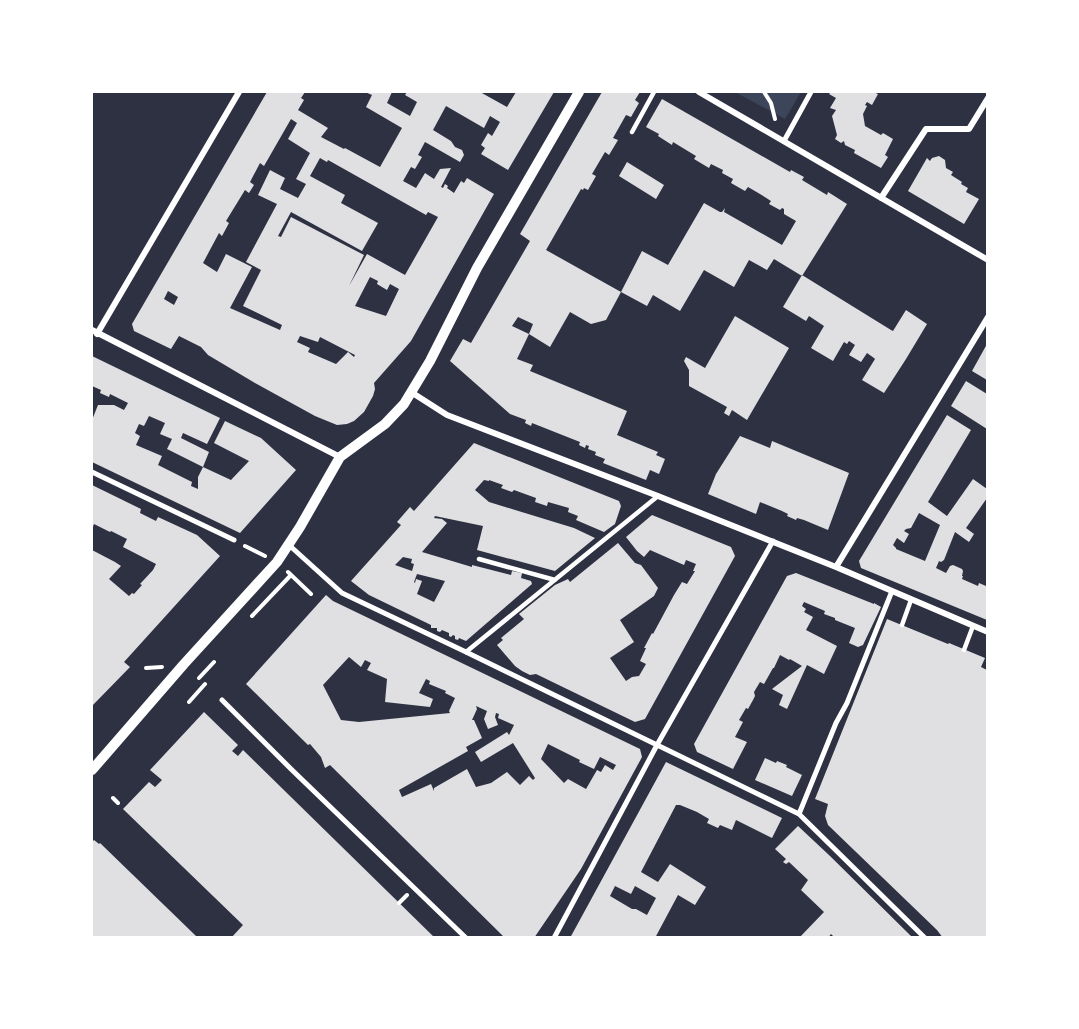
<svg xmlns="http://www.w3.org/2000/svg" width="1079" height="1029" font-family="'Playfair Display',serif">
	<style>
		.green { fill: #3c4559 }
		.building { fill: #e0e0e3; fill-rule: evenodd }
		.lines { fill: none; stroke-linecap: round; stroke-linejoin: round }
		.path { stroke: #fff; stroke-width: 4 }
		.service { stroke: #fff; stroke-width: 4.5 }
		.pedestrian { stroke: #fff; stroke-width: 5 }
		.minor { stroke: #fff; stroke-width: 6 }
		.tertiary { stroke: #fff; stroke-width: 10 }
	</style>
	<rect width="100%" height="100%" fill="#2d3142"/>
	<path class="green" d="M735,92h66l-16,27z"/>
	<path class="building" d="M267,92h38l-4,6 3,2 -6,10 30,18 -7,9 23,12 1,-1 35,19 22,-39 -36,-21 6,-12 -7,-3h27l-5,11 23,13 7,-14 -12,-7 2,-3h73l27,15 9,-15h38l-46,78 -27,-16 4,-6 -4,-3 7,-12 4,3 8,-14 -10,-6 -6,12 -38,-22 -13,24 18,11 4,6 7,3 2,5 -4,7 -35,-20 -7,13 4,2 -7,12 -4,-2 -8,14 13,7 9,-15 9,6 6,-10 11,-1 -10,19 2,1 2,-4 3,2 -1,2 7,5 7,-12 3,2 3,-5 27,16 -83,147 -37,42 1,6 -2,7 -9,16 -10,9 -7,3 -10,1 -22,-9 -60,-33 -47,-28 -7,-8 -22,-11 -8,13 -37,-18 -2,-7zM291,119l6,4 -9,16 22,14 -14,26 10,5 -8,14 -18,-9 5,-11 -15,-8 -12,25 19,9 -31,58 15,8 -18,36 39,19 -2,5 -50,-22 22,-41 -26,-13 -9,18 -14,-9 16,-30 3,3 7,-13 -3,-2 19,-31 4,3 5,-8 -4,-3 10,-19 4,3zM320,158l7,4 1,-2 98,55 2,-3 10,5 -33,58 -38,-21 -18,32 15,-31 -73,-38 -10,20 -3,-1 13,-24 71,39 16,-28 -37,-20 4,-8 -35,-19zM370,277l8,4 -1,3 10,6 3,-6 9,5 -13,27 -31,-10zM168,291l10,6 -4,8 -10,-6zM300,336l18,6 2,-5 35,18 -1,2 -6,-5 -12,12 -28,-12 2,-4 -13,-6z
		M602,92h38l-5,8 4,3 -8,14 -5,-2 -13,23 5,2 -9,15 -4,-3 -13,22 4,2 -8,14 -4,-2 -1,2 -2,-1 -35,61 75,42 -15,28 -15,4 -21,-12 -20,35 -21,-13 4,-10 -15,-7 -6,9 17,8 -12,25 16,6 -3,6 97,40 -10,24 41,17 -2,3 9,4 -6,15 -9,-4 -4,10 -43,-17 2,-4 -10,-4 1,-3 -8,-3 1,-3 -3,-1 -1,3 -6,-3 1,-3 -48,-19 -1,3 -6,-3 1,-3 -16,-6 -60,-53 13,-22 8,4 59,-102 -10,-7z
		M831,92h42l5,2 -6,11 -5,-3 -2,3 2,1 -4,8 2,12 16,9 2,-2 10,6 -8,16 3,2 -7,11 -27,-15 1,-3 -10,-5 -1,-4 -3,2 -6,-4 2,-4 -5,-19 4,-6 -6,-2 6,-10 -7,-4z
		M662,99l128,73 1,-2 13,7 -2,3 25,15 1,-3 19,12 -45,72 -28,-17 -7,11 -18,-10 -15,27 -30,-17 -24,41 -27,-16 -6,11 -26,-14 21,-41 26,14 36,-62 16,9h2l3,-4 -1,4 58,33 14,-24 -12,-7v-5l-2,-1 -2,2 -11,-6 2,-3 -11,-7 -12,-7 -3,4 -14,-8 2,-4 -11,-6 1,-3 -12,-6 -2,4 -15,-9 2,-3 -23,-14 -1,3 -14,-9 1,-2 -13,-7z
		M939,156l6,4 1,8 7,4 -2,3 11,7 -1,2 7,4 -2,4 13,7 -15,25 -56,-33 19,-33 3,3 2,-3z
		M627,162l37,23 -8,14 -37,-23z
		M802,275l89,55 2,1 13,-21 21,14 -21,35 -22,34 -22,-13 13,-21 -1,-1 -7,-5 -6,9 -12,-7 6,-10 -6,-4 -2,3 -3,-2 -11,19 -22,-13 13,-22 -15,-10 -3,5 -23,-14z
		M735,316l54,32 -42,72 -15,-10 -3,6 -5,-3 3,-6 -38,-21v-16l-5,-9 2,-4 19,11z
		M987,344v36l-15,-9z
		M92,356l128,62 -13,26 -24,-11 -2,5 28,14 -6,15 28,13 18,-19 -35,-18 11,-22 36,17 35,32 -56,63 -148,-71v-42l6,-15h16l10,5 4,-7 -18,-9 -1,3 -9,-4 1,-3 -9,-4zM149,416l16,7 -5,11 12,5 -5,10 36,18 -5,10v12l-7,-3 1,-4 -34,-17 4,-9 -26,-11 4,-9 -5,-3 4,-9 5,2z
		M966,381l21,13v35l-36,-23z
		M947,415l24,15 -43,72 19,14 26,-37 14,10v9l-21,30 8,6 -5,8 -14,-10 -11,28 -3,2 -2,-1 -3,7 10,5 4,-7 3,-1 9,4 1,2 -1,5h1l-1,3 16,7 1,-3 7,3 1,-4v38l-126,-52 -2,-7zM919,513l21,12 -15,36 -29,-12v-1l-3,-3 4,-7 7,5 5,-9 -5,-3 2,-2 5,-1z
		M740,436l30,12 2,-7 77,32 -21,57 -24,-10 -7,-2 -1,2 -9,-4 1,-2 -6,-3 -22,-9 -4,12 -48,-20 8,-20z
		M474,443l145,58 2,5 -6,18 -11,8 -28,-12 2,-4 -10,-4 1,-4 -21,-6 -1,4 -12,-4 1,-4 -22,-8 -2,2 -11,-4 2,-3 -14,-5v1l-5,-1 -9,10 14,12 85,26 21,10 -40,33 -78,-21 6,-24 -48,-10 -1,2 8,1 5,4 -25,29 50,15v-2l39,10 1,-4 10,2 -1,5 10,3 1,3 -66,57 -7,-3 -1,2 -3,-1v-3l-2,-1 -2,2 -2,-1v-3l-7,-3 -2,2 -3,-1v-3h-6v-3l-62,-30 -18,-14 50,-56 -4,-3 13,-15 4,4zM403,557l9,2 -1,4 3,1 -2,7 -17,-6zM417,574l28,7 -11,21 -17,-8 5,-13 -6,-2 -1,4 -1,-1z
		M92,485l49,24 -1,4 16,8 2,-4 39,18 23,21 -96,106 6,5 -38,39v-156l23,12 6,4 -12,13 20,17 3,-3 2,1 8,-9 -2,-1 13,-14 3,-6 -33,-17 4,-8 -16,-8 -1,1 -16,-8 -2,5z
		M652,515l79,32 4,9 -90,163 -10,3 -99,-48 -6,1 -8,-4 -7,-5 -18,-21 6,-5 -2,-2 23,-19 -5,-5 36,-29 13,-6 2,3 48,-39 17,20 6,2 17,23 -4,8 -34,24 14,22 -24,16 16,23 6,-4 7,-1 7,-12 -6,-3 6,-13h-2l8,-15 1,1 21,-39 8,-13 5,2 8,-13h-2l3,-7 -10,-4 -2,5 -34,-15 -6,7 -7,-6 -11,-14z
		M796,573l78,31v-1l7,4 -18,38 -5,2 -9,-4 6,-15 -20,-8v-2l-11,-4 1,-3 -21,-9 -2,4 4,3 -2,3 9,5 -7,13 31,16 -13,28 -17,-9 -20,44 -8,-4 4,-10 -11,-6 30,-23 -12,-7 -1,1 -9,-5 -6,13h-1l-9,16 -4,-2 -6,10 1,4 -2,4 -5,9 -2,-1 -7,12 4,2 -8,15 12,5 -14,27 -36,-17 -3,-8 93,-168z
		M326,595l7,6 307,148 2,8 -61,112 -47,69h-29l-175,-173 -5,3 -4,-11 -11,-13 -2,1 -62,-61zM349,657l12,10 4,-7 6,3 -4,7 20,9 -2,23 45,5 3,-8 -14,-6 7,-14 4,2 -1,3 17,7 -1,2 10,5 -6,13 1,2 -91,9 -18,-2 -18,-35zM476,706l11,5 -3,8 4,10 10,-4 -3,-8 1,-4 3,1 -1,4 16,7 -5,10 -2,-3 -32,20 6,10 32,-19 22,35 -2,2 -4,-4 -9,9 -13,-13 -16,11 -15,4 -9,-18 -33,19v3l-3,-7 -29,13 -3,-7 69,-39 -2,-4 16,-9 -8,-18h-2l5,-11zM548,744l32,16 -1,2 15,7 6,-12 16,8 -3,5 -8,-5 -4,7 -4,-2 -11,19 -18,-10 -4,4 -23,-24z
		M887,619l61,25 1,-1 36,15 -4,9 6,3v268h-44l-6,-8 -109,-105 -3,-9 3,-12 -13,-5z
		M204,712l34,33 -6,6 6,5 5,-6 192,188h-204l12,-13 -120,-116 26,-27 6,5 7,-7 -12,-10z
		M765,758l11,5 1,-2 10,4 -1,2 16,8 -10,21 -37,-16z
		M666,762l116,56 -10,20 -36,-18 -4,10 -12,-5 -2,3 -11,-5 2,-4 -12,-7 -17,-7h-4l-35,67 17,10 12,-18 36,23 -11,18 -17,-10 -23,43h-85zM615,886l16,8 4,-8 21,12 -9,17 -11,-6h-4l-22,-13z
		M798,826l32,30 83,82h-78l-4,-4 -3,4h-29l25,-26 -23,-22 7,-10 -19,-18 -3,2 -3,-2 3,-3 -11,-10z
		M94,840l5,4 1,-1 96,93 -2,2h-102v-96z"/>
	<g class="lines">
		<path class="path" d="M764,92l7,11 4,16
			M245,546l20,10
			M288,572l23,22
			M252,616l39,-41
			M146,668l16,-1
			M199,678l15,-16
			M189,702l16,-18
			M113,798l5,5
			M399,903l8,-8"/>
		<path class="service" d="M632,132l22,-40
			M479,559l76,21
			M902,625l9,-25
			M964,650l9,-24
			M466,652l192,-156"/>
		<path class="pedestrian" d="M784,141l27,-49
			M92,472l142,68
			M289,545l53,48 124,59 333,162 126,124
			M222,700l69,69 175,169
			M799,814l37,-91 11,-20 45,-112
			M554,938l103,-193 116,-204"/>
		<path class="minor" d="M699,92l289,168
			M881,198l45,-69h43l19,-31
			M92,330l248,127
			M97,334l142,-242
			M411,392l36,23 211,81 178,71 152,65
			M836,567l152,-250"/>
		<path class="tertiary" d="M92,770l92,-106 93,-102 23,-35 40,-70 45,-33 19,-20 26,-43 47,-93 102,-176"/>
	</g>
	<rect width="1079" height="1029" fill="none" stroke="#ffffff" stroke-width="186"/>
</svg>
